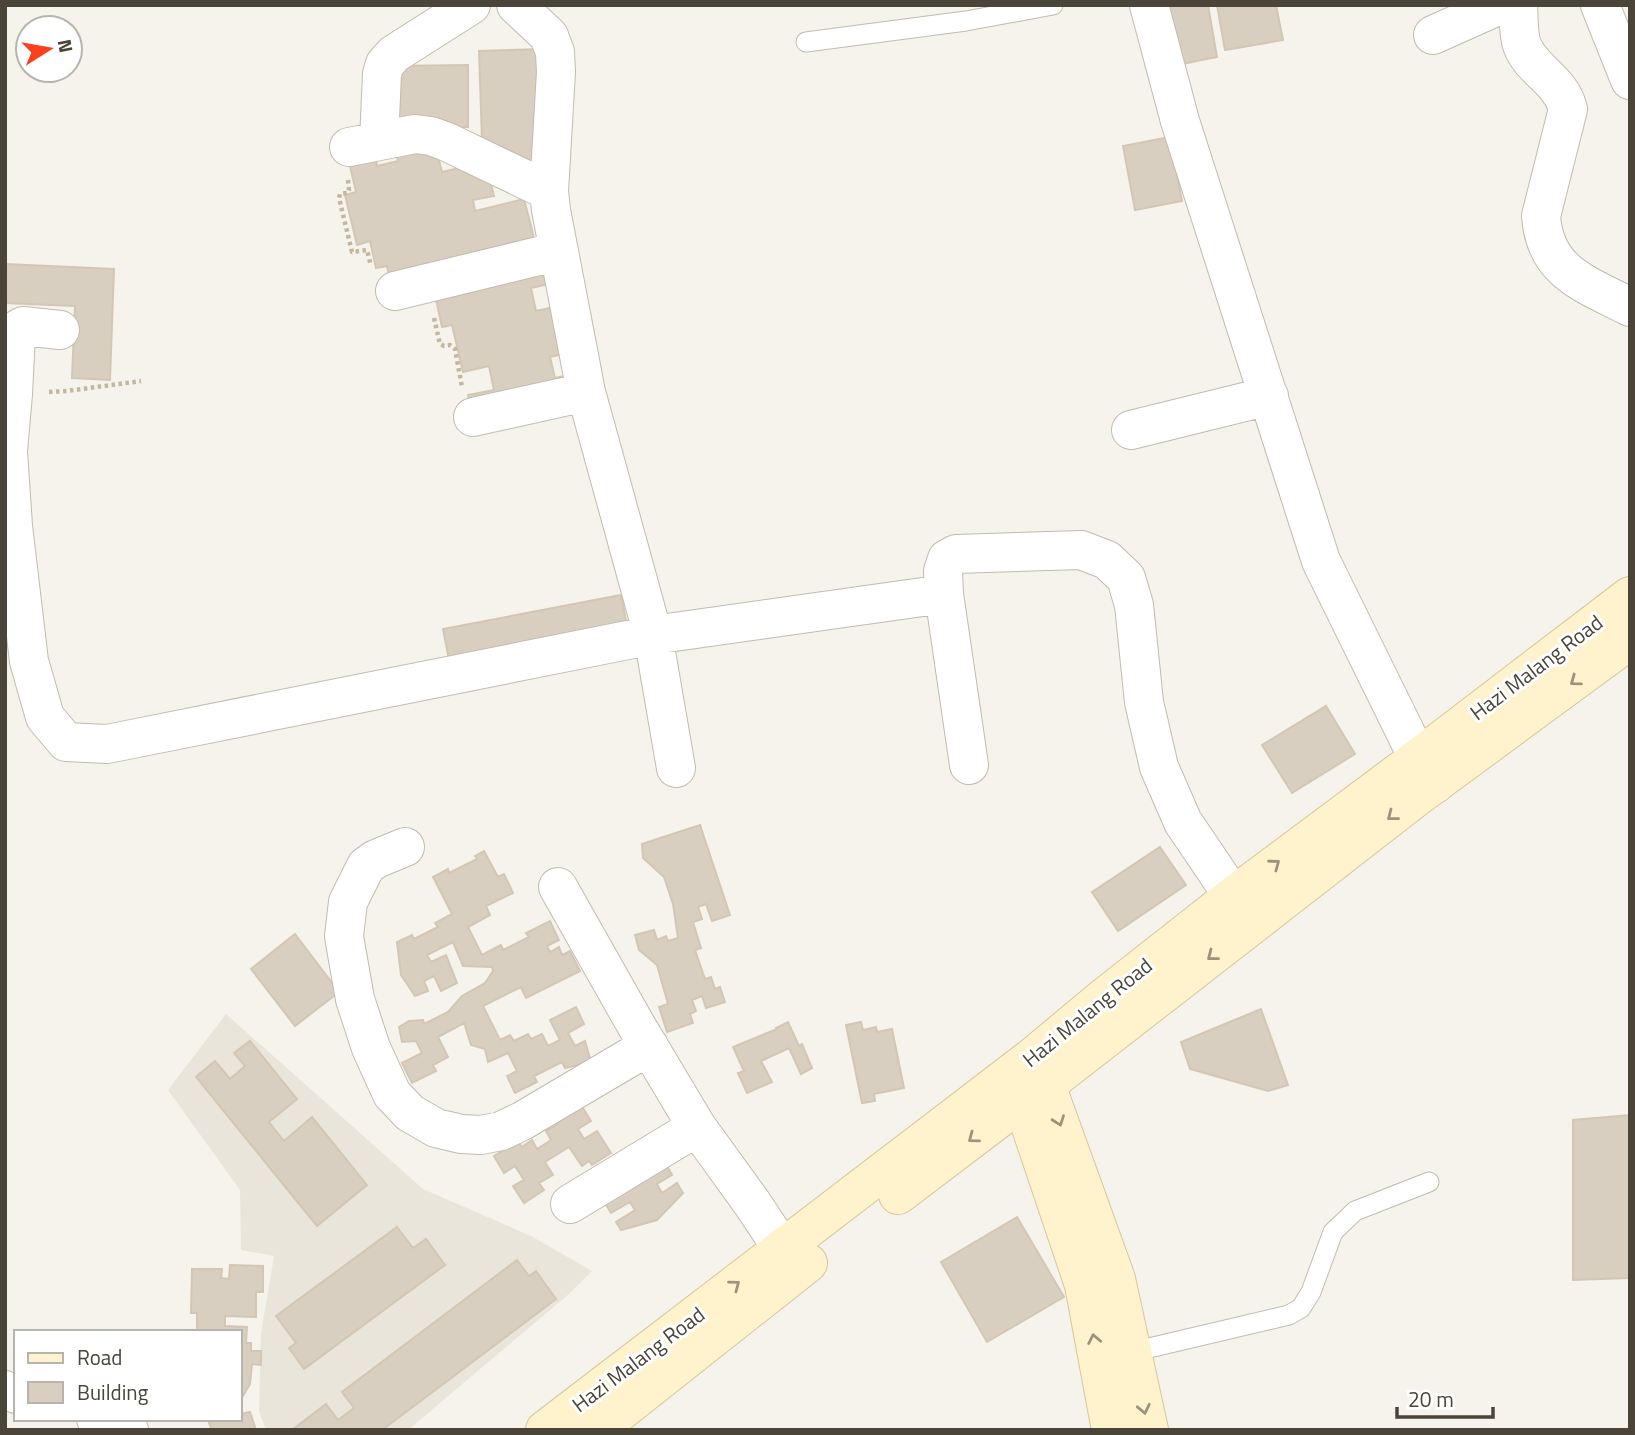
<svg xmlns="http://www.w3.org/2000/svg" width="1635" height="1435" font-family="'Titillium Web',sans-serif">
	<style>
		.residential { fill: #eae5da }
		.building { fill: #d8cfc1; stroke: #d3c7b4; stroke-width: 2 }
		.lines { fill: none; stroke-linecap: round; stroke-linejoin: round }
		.lane-casing { stroke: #c2bbae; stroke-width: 21 }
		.street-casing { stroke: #c2bbae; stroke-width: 40 }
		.secondary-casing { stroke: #d6c79b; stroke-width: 40 }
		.path { stroke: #c4b79f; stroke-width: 4.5; stroke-dasharray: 3.5 3.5; stroke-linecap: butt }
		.lane { stroke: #fff; stroke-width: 19 }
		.street { stroke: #fff; stroke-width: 38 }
		.secondary { stroke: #fff3cd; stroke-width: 38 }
		.oneway { stroke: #9c937c }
		.labels { text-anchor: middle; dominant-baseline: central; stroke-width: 6; stroke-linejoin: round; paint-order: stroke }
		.street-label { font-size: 21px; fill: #4b4439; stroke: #fff }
	</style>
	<rect width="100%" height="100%" fill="#f6f3ec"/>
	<path class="residential" d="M226,1014l197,175 108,47 61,35 -23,23 -161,136h-142l-7,-19 2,-78 13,-77 -33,-6 -1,-60 -72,-100z"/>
	<path class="building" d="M1166,5h42l9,52 -40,8z
		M1217,5h59l7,35 -58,10z
		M543,49l1,23h-7l2,70 -1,20 -34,1 -1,-16 -14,1 -1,-8h-6l-3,-89z
		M468,65v62h-74l-1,-61z
		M1170,137l12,64 -47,9 -12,-64z
		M435,145l7,27 39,-9 8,13 5,20 -21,4 2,11 49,-12 12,47 -146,35 -3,-15 -11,2 -6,-27 -13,4 -12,-50 11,-3 -6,-26 26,-6 1,6 21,-5 -3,-10z
		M5,264l109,5 -4,111 -38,-2 3,-72 -70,-3z
		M545,265l4,19 -18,4 5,23 18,-4 10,47 -14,3 5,21 14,-3 3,15 -100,23 -4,-18 26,-5 -5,-24 -26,6 -11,-47 -10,2 -7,-32z
		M621,595l7,36 -178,34 -7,-36z
		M1326,706l29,48 -63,39 -30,-48z
		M700,825l30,90 -18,6 -6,-17 -8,3 4,12 -9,3 8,26 -6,2 10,29 6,-2 4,12 5,-2 5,15 -19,6 -4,-12 -10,4 4,11 -6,3 3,9 -26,9 -8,-25 9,-3 -11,-39 -18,-15 -4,-15 19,-5 3,10 9,-4 2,5 10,-3 -5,-34 -9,-27 -21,-19 -1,-14z
		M1160,847l26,38 -68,46 -26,-39z
		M484,851l14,26 6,-3 9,19 -27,13 4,9 -22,12 14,28 19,-10 2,5 26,-13 -3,-4 24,-12 9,19 -12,6 3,6 9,-5 3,8 8,-4 10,20 -54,27 -5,-11 -38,19 17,34 10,-5 4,6 14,-7 3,5 11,-5 6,12 12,-6 -10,-20 26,-13 8,17 -16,9 7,13 10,-5 6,21 -26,6 -3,-6 -28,14 3,6 -22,11 -8,-17 10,-5 -9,-18 -20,9 -3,-13 -14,-4 -7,-22 -26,14 10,20 -15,8 3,6 -24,12 -10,-20 20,-10 -6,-12 -14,1 -3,-15 10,-6 14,-1 1,4 24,-12 14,-16 23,-13 8,-12 -1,-4 -29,-1 -10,-24 -26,13 4,7 15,-7 11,28 -16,8 -7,-15 -10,5 4,10 -13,5 -14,-21 -4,-33 15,-7 2,4 24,-12 -3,-4 17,-9 -19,-37 15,-8 1,4 28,-14 -2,-3z
		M295,934l44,58 -44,34 -44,-57z
		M1261,1009l27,76 -20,6 -78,-22 -9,-27z
		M788,1022l11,24 3,-2 10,24 -11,6 -12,-26 -28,13 11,21 -25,11 -9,-20 6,-2 -11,-24 44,-18 -1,-1z
		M861,1022l2,8 13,-3 1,5 15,-3 12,59 -30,6 1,7 -13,2 -16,-78z
		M250,1041l47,58 -28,23 15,19 28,-24 55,68 -50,41 -121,-149 19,-16 15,18 15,-13 -11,-13z
		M579,1102l12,19 -13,8 6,10 13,-8 14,22 -19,12 -3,-4 -7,5 -13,-19 -24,15 8,13 -14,8 5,7 -20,13 -11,-17 11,-6 -9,-14 -11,7 -10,-17 16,-10 2,2 7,-5 3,4 10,-7 5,9 14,-9 -5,-9 11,-6 -3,-4z
		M1630,1115v163l-57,2v-160z
		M666,1164l6,11 -15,9 5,9 15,-10 6,10 -26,27 -36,10 -5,-8 19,-12 -5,-8 -19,11 -7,-12z
		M1017,1217l47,80 -77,45 -46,-80z
		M397,1227l16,21 13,-9 19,26 -141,104 -15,-21 7,-5 -20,-27z
		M517,1260l12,16 7,-5 20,28 -174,131h-90l34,-26 12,16 16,-12 -12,-16z
		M230,1265l33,1v26h-7v25l-31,-1v10l22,1 -1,16h5v8h10v14l-9,-1 -2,20 -7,12 -3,-1v-63h-54l11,-1v-18h-6l1,-44h30l-1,9 8,1z
		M250,1412l6,18h-47l2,-2 -3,-8 32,-1v-5z"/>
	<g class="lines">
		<g class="lane-casing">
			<path id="lane" d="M806,42l160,-21 87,-16
				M1132,1352l157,-37 12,-7 10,-16 22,-60 22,-21 74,-29"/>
		</g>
		<g class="street-casing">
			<path id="street" d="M516,5l33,31 6,16 1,20 -7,119 2,19 35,182 67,243 23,133
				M1149,5l31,116 141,440 97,197 17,26
				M1518,5c1,13 0,29 4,40 9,25 39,35 46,64l-27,107c4,57 45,68 89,91
				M1600,5l30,75
				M1433,35l67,-30
				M379,141l3,-67 3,-10 9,-10 77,-49
				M349,147l66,-13 16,2 16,6 102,49
				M395,291l164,-40
				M5,394h8l-5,57 5,75 16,135 16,56 21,25 41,2 546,-109 291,-41
				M13,394l3,-60 2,-5 5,-3 37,4
				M473,417l113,-25
				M1131,430l138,-34
				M969,765l-25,-171 -1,-23 4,-12 9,-5 125,-4 26,10 19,18 8,27 10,97 15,65 24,55 50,74
				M405,847l-29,12 -10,7 -18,36 -4,34 2,12 9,51 16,49 21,46 18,19 26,15 25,6 20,1 20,-4 21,-10 127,-75
				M558,887l78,138 61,102 55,76 45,68
				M570,1204l127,-77
				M5,1390l11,4
				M96,1419l33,11"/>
		</g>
		<g class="secondary-casing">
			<path id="secondary" d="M1033,1064l13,21 70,194 33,151
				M1009,1081l13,20 62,184 27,145
				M898,1195l124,-94 24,-16 368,-286 216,-159
				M545,1430l485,-371 72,-60 131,-103 185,-138 212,-162
				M597,1430l211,-167"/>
		</g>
		<path class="path" d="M348,180l1,10 -2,3 -7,1 -1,4 13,54 15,-2 4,16
			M434,318l6,26 4,2 6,-1 5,4 7,38
			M49,392l18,-1 74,-10"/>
		<use href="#lane" class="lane"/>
		<use href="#street" class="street"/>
		<use href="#secondary" class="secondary"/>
	</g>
	<defs><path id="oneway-chevron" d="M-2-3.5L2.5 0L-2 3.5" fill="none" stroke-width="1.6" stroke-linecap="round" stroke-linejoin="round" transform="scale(1.75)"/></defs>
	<g class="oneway">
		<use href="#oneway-chevron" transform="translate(1575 681) rotate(144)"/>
		<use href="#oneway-chevron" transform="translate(1392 816) rotate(142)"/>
		<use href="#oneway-chevron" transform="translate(1275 864) rotate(-37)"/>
		<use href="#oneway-chevron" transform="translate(1212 956) rotate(142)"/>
		<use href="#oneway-chevron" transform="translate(1059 1121) rotate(70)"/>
		<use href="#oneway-chevron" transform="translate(973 1138) rotate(143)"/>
		<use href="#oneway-chevron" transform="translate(735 1285) rotate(-37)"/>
		<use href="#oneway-chevron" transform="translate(1094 1339) rotate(-101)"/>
		<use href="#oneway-chevron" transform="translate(1144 1409) rotate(78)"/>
	</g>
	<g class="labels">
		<g class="street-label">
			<text transform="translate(1536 667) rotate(-37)">Hazi Malang Road</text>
			<text transform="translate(1087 1012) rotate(-39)">Hazi Malang Road</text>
			<text transform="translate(638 1359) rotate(-37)">Hazi Malang Road</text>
		</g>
	</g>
	<rect width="1635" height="1435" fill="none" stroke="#4b4439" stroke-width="14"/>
	<rect x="14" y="1330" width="228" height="91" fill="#ffffff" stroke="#b7b4b0" stroke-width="2"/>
	<rect x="28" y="1353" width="35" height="10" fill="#fff3cd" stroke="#b7b4b0" stroke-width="2"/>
	<text x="77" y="1365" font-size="21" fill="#4b4439">Road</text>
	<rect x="28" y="1382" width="35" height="21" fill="#d8cfc1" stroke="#b7b4b0" stroke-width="2"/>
	<text x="77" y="1400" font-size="21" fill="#4b4439">Building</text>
	<g transform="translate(49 49) rotate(79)"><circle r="33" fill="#ffffff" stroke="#b7b4b0" stroke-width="2"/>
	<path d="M0-5L12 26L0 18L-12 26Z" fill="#fc3f1d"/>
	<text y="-10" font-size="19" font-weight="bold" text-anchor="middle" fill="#4b4439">N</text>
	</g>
	<path d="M1397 1407v10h96v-10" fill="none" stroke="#4b4439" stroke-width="3.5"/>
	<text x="1408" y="1407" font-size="21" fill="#4b4439" stroke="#ffffff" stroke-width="5" paint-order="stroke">20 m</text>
</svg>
